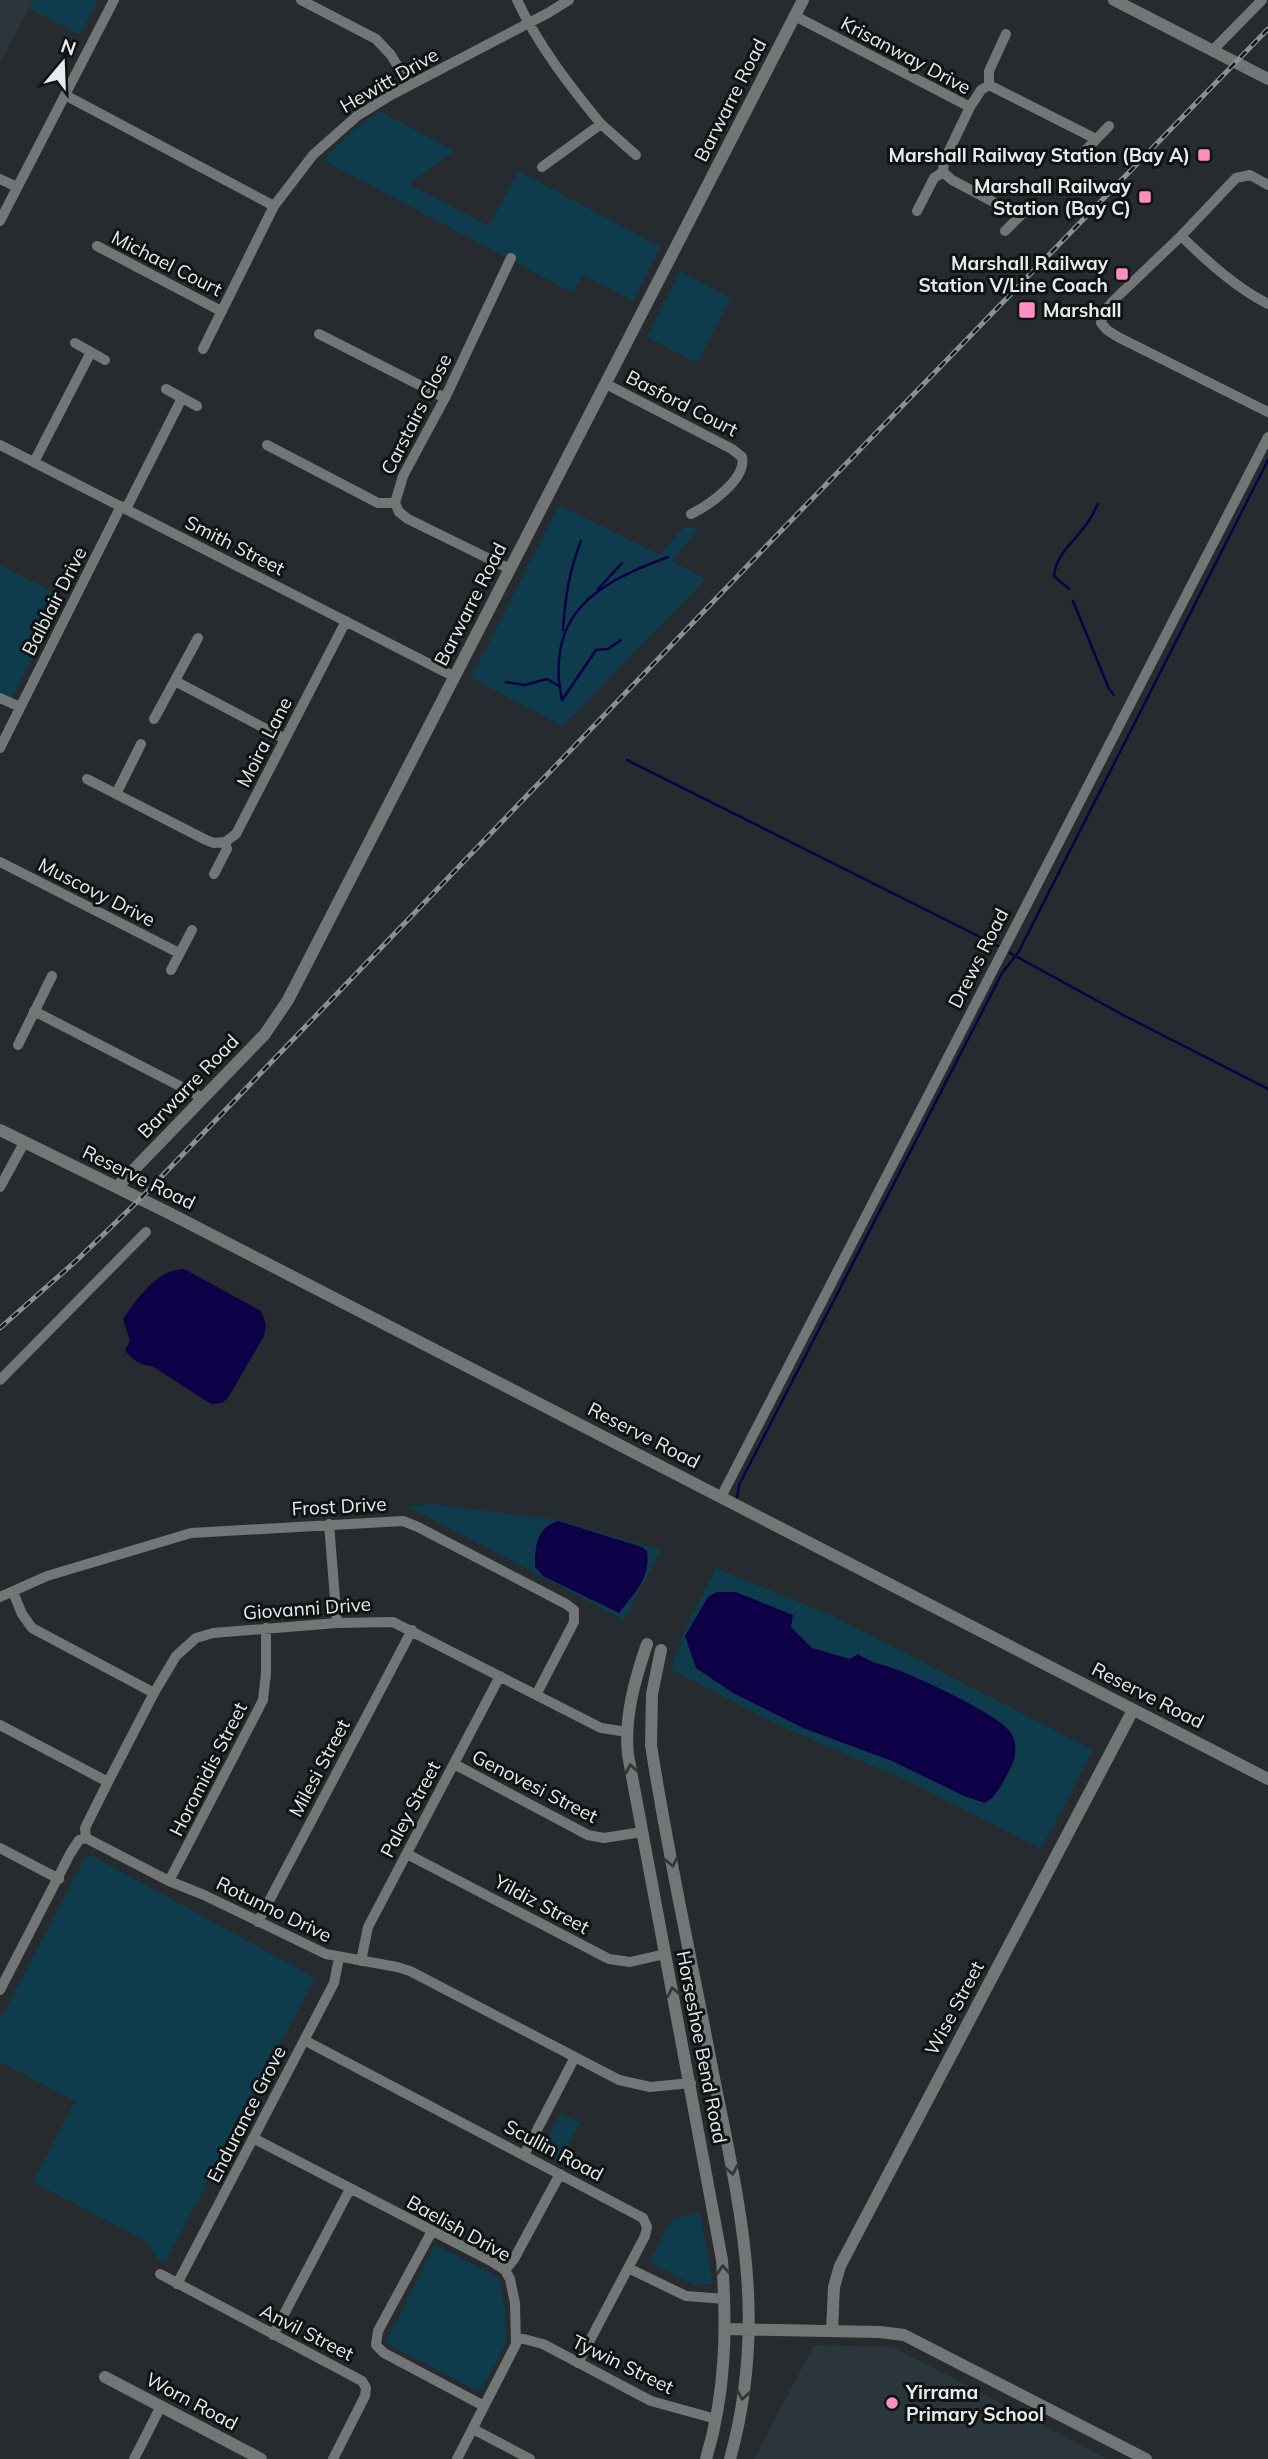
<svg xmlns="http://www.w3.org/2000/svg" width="1268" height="2459" font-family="Mulish,sans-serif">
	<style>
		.built { fill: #2a363c }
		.green { fill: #0e3c4d }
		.water { fill: #0d0046 }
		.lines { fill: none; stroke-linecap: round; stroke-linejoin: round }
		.stream { stroke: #0d0046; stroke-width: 2.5 }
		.minor { stroke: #727676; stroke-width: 10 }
		.tertiary { stroke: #727676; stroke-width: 12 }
		.rail-casing { stroke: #8b9092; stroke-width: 5 }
		.rail { stroke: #101314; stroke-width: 2.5; stroke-dasharray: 8; stroke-linecap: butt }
		.oneway { stroke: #323636 }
		.poi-dot { fill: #fd8ec0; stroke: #101314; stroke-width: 2.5 }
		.labels { text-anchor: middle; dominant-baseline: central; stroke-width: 6; stroke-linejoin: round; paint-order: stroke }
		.street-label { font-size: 19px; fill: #e8ecee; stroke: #101314 }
		.poi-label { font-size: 19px; font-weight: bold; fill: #e8ecee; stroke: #101314; text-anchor: end }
	</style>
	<rect width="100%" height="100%" fill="#252b2e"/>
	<path class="built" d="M0,0h33l-33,64z
		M814,2345l79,2 215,112h-354z"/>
	<path class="green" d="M33,0h65l-18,35 -51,-27z
		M380,111l74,40 -45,33 80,42 29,-55 143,76 -28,54 -50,-26 -10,18 -250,-133 28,-28z
		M680,271l51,27 -34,65 -50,-26z
		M559,505l101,50 24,-28 15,1 -27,33 34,18 -143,147 -92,-48z
		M0,565l63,32 -53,105 -10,-4z
		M432,1504l121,15 108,31 -37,70 -217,-114z
		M716,1568l119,49 258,133 -52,99 -135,-69 -128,-55 -107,-56 15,-42z
		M91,1855l224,123 -150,285 -8,-5 -11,-17 -109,-57 -2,-6 40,-77 -75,-39v-42l85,-162z
		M561,2113l19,10 -20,37 -19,-10z
		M700,2213l13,71 -18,1 -46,-23 23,-43z
		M435,2245l63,32 7,31 1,35 -23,44 -8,3 -86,-46 -2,-6 9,-15z"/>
	<path class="water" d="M184,1269l77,42 5,13 -2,12 -36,62 -6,5 -11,1 -59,-38c-11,0 -21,-7 -27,-16l5,-9 -7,-22c15,-21 33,-49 61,-50z
		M558,1521l84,26 5,4c4,28 -13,42 -28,62l-76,-37 -8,-9c0,-20 1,-39 23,-46z
		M717,1592h19l57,23 -2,12 21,21 38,11 8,-5c13,10 30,11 45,18 22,9 97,43 108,61 7,10 5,26 -1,36 -7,13 -12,26 -25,34l-21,-7 -72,-35 -89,-33 -70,-35 -37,-25 -11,-32 23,-39z"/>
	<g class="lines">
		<path class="stream" d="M598,589l24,-26
			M1069,589l-15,-13c2,-24 24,-37 36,-57 3,-4 5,-10 8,-15
			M1073,601l36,88 5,6
			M563,630c2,-31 6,-59 18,-89
			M506,682l18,3 23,-6 12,7
			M562,700c-18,-86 35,-117 106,-143
			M562,700l34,-50 12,-1 13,-9
			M627,760l371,186
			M1010,953l113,62 145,74
			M737,1498l2,-13 263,-512 16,-20 250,-493"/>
		<path class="minor" d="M301,0l75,39 15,16 18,30
			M517,0c21,45 52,85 84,124l-59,43
			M795,16l175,91
			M1212,51l50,-51
			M989,85v-14l17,-37
			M65,95l209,111 39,-51 44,-39 34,-21 157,-82 21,-13
			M601,124l35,31
			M1081,155l28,-29
			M943,172l1,-11 26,-54 11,-17 8,-5 107,54
			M943,172l9,8 68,36
			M0,179l17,8
			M1268,185l-18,-10 -14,3 -55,58 -68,65 -10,12 -2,10 6,7 11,7 150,75
			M917,211l17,-33 9,-6
			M0,221l114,-221
			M1005,231l25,-25
			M1181,236c27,26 54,51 87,68
			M97,246l124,65
			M319,334l126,64
			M75,343l30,17
			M203,349l71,-143
			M606,384l126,65 10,8c5,22 -34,49 -51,57
			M166,389l31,17
			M0,445l455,232
			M267,445l111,58h17
			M34,462l57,-110
			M126,509l56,-111
			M510,569l-102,-50 -9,-7 -4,-9 8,-27 42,-78 66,-140
			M175,681l110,58
			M0,698l20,9
			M154,719l44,-81
			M0,748l121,-242
			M87,779l119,61 8,3 11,-1
			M116,794l25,-50
			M0,862l179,91
			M214,874l13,-25 -2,-7 11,-8 110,-213
			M171,970l21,-40
			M34,1011l169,87
			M18,1045l34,-69
			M0,1187l24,-44
			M0,1380l146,-148
			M721,1497l547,-1060
			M329,1524l8,99
			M13,1592l9,22 10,14 122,65
			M0,1597l47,-21 144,-43 212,-12 15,6 148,77 8,6v12l-38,73
			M0,1725l108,57
			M454,1764l134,71 16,3 38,-6
			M86,1838l-1,-10 23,-46 46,-89 22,-37 20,-18 17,-5 124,-10 56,-1 208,106 27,4
			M86,1838l83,43 35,14 122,59 71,13 13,4 209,109 31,7 41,-4
			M0,1848l59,31
			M407,1854l202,105 21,3 35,-8
			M169,1881l94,-181 3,-27v-45
			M258,1922l154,-292
			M361,1961l7,-34 132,-251
			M0,1990l70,-136 9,-14 7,-2
			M304,2040l339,178 4,9 -2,9 -67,127
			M253,2138l238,123 14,9 5,9 5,24 1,41 -59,115
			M524,2155l51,-98
			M432,2231l-54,100 -2,14 8,8 100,53
			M628,2268l58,28 39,3
			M505,2270l9,-11 46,-85
			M160,2274l202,107 4,7 -1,8 -32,63
			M177,2284l157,-301 5,-25
			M273,2335l77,-146
			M516,2337l27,7 108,57 65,18
			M473,2429l57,30
			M134,2459l27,-53"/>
		<path class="tertiary" d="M1114,0l154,79
			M0,1130l169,83 1099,566
			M117,1187l148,-153 23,-34 515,-1000
			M647,1644c-12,35 -23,73 -19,111l94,505c5,68 4,133 -16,199
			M661,1650l-9,44 -1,51c17,111 42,222 63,333 27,134 54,244 16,381
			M726,2329l154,3 24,3 242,124
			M832,2331l2,-44 6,-21 293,-556
			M105,2377l156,82"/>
		<g class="rail-casing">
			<path id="rail" d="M0,1328l77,-68 63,-61 638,-665 490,-505"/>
		</g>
		<use href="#rail" class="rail"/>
	</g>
	<defs><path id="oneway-chevron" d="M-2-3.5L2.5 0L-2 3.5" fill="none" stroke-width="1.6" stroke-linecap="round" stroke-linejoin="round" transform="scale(1.75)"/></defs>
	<g class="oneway">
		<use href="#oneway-chevron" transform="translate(631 1769) rotate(-100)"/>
		<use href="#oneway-chevron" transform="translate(672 1862) rotate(79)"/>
		<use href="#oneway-chevron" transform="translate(673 1992) rotate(-101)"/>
		<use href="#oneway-chevron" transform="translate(732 2170) rotate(79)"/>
		<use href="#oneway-chevron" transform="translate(723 2270) rotate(-94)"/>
		<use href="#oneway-chevron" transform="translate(743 2395) rotate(99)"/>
	</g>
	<g class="poi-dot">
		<rect x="1197" y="148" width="14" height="14" rx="3.5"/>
		<rect x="1138" y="190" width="14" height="14" rx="3.5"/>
		<rect x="1115" y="267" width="14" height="14" rx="3.5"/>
		<rect x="1018" y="301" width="18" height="18" rx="3.5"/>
		<circle cx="892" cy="2403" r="7"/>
	</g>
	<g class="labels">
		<g class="street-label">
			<text transform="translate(906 55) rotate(28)">Krisanway Drive</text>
			<text transform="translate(389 80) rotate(-30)">Hewitt Drive</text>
			<text transform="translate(730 100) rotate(-63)">Barwarre Road</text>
			<text transform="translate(167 263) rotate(27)">Michael Court</text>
			<text transform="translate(682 403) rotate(27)">Basford Court</text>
			<text transform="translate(416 414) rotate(-63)">Carstairs Close</text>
			<text transform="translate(235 545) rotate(27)">Smith Street</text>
			<text transform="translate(54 601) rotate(-63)">Balblair Drive</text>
			<text transform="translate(470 604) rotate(-63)">Barwarre Road</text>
			<text transform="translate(264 742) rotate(-63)">Moira Lane</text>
			<text transform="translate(97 892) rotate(27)">Muscovy Drive</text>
			<text transform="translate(978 958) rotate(-63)">Drews Road</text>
			<text transform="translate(188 1086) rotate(-46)">Barwarre Road</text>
			<text transform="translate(139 1177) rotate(26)">Reserve Road</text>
			<text transform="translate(644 1435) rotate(27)">Reserve Road</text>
			<text transform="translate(339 1506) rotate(-3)">Frost Drive</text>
			<text transform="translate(307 1608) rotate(-4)">Giovanni Drive</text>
			<text transform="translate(1148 1695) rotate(27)">Reserve Road</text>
			<text transform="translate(319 1768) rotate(-62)">Milesi Street</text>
			<text transform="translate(208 1769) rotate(-63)">Horomidis Street</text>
			<text transform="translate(535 1786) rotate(27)">Genovesi Street</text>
			<text transform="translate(410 1809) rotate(-62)">Paley Street</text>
			<text transform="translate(542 1904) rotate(28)">Yildiz Street</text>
			<text transform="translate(274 1909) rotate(26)">Rotunno Drive</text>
			<text transform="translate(954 2008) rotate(-62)">Wise Street</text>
			<text transform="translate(702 2047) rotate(79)">Horseshoe Bend Road</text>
			<text transform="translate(246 2114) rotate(-63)">Endurance Grove</text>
			<text transform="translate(554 2150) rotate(28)">Scullin Road</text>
			<text transform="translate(459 2228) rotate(29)">Baelish Drive</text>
			<text transform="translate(307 2332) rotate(27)">Anvil Street</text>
			<text transform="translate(623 2364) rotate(26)">Tywin Street</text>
			<text transform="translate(192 2401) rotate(28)">Worn Road</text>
		</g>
		<g class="poi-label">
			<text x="1190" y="155">Marshall Railway Station (Bay A)</text>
			<text x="1131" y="186">Marshall Railway<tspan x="1131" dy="22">Station (Bay C)</tspan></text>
			<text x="1108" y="263">Marshall Railway<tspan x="1108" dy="22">Station V/Line Coach</tspan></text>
			<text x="1043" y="310" text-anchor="start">Marshall</text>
			<text x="906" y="2392" text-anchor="start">Yirrama<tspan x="906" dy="22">Primary School</tspan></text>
		</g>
	</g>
	<g transform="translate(63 63) rotate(19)" stroke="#101314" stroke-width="5" paint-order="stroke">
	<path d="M0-5L12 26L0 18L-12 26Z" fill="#e8ecee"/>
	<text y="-10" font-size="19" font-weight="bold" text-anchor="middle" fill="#e8ecee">N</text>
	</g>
</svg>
